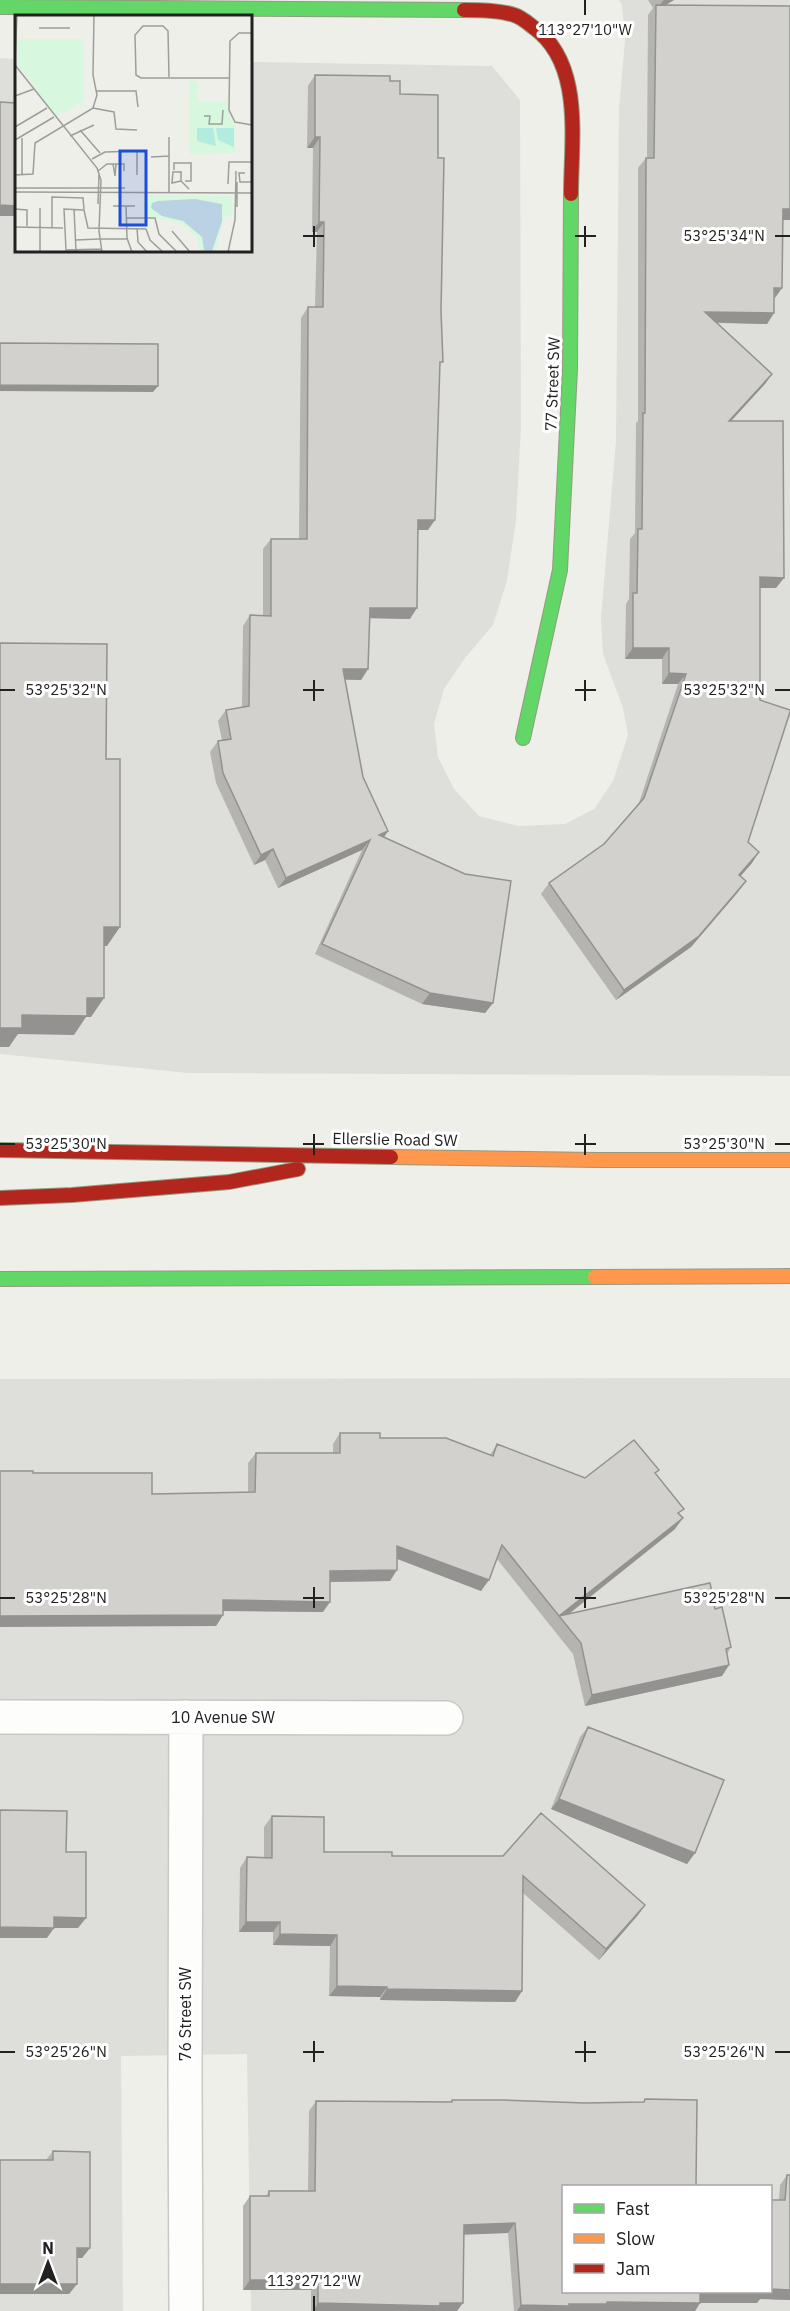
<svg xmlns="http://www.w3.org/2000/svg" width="790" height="2311" font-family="'IBM Plex Sans',sans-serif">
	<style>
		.residential { fill: #dededb; fill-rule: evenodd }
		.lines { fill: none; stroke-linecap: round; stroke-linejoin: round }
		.street-casing { stroke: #c8c8c6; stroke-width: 36 }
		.fast-casing { stroke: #939b80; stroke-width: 16 }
		.slow-casing { stroke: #939b80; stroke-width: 16 }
		.jam-casing { stroke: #939b80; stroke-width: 16 }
		.street { stroke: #fdfdfc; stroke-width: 33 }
		.fast { stroke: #63d668; stroke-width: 14 }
		.slow { stroke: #ff974d; stroke-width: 14 }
		.jam { stroke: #b3261e; stroke-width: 14 }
		.wall { fill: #b5b4b0 }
		.shaded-wall { fill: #939290 }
		.building { fill: #d2d1cd; stroke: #939290; stroke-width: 1.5 }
		.ticks { fill: none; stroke: #212121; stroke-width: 2 }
		.labels { text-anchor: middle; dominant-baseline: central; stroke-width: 6; stroke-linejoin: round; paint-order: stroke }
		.street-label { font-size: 16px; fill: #212121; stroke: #fff }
		.inset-road { fill: none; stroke: #9d9d9a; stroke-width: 1.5 }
		.view { fill: #1d4ed8; fill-opacity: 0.15; stroke: #1d4ed8; stroke-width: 3 }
		.inset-edge { fill: none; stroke: #212121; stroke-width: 3 }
		.ticks-label { font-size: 15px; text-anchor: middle; fill: #212121; stroke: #fff; stroke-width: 6; stroke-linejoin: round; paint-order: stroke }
	</style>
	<rect width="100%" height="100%" fill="#efefea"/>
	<path class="residential" d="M619,0h171v1076l-602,-3 -188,-19v-996l16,1v191h234l1,-188 241,4 28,34 1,327 -5,93 -9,61 -14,44 -28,33 -21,31 -10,35 4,33 16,32 25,27 39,10 47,-2 29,-15 19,-28 15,-46 -5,-27 -20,-54 -2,-36 15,-178 3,-331 6,-69 -3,-35z
		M790,1378v933h-539l-4,-257 -126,2 2,255h-123v-932zM564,2186h206v106h-206z"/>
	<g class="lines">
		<g class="street-casing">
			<path id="street" d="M0,1717l446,1
				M186,1717l-1,363 1,231"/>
		</g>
		<g class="fast-casing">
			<path id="fast" d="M0,7l464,3
				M523,738l37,-168 10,-201 1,-175
				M0,1279l595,-2"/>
		</g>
		<g class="slow-casing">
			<path id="slow" d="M391,1157l206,3h193
				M595,1277l195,-1"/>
		</g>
		<g class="jam-casing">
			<path id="jam" d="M464,10c16,0 35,0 50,5 7,2 14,8 19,12 51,36 38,113 38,167
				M0,1150l391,7
				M0,1198l72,-3 157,-13 69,-13"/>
		</g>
		<use href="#street" class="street"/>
		<use href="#fast" class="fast"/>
		<use href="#slow" class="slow"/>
		<use href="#jam" class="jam"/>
	</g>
	<path class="wall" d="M648,0h26l-8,5 124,215h-7l-9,78v15l-7,11 -50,-1 55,51 -7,10 -34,37 45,167h-16l-12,254 4,21 -12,13 -2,16 -47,55 -75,53 -75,-106 8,-11 55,-39 34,-38 40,-122h-16v-25h-37l1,-55 3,-5 1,-60 5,-6 1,-110 2,-2v-253l8,-10h1l1,-143 5,-7z
		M315,75l75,6 10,13 38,64 2,208 -12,164h-10l-8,89 -41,-1 -1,51 -7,11h-16l18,97 25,54 -4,6 109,166 -8,10 -63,-9 -107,-50 47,-104 -84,38 -13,-28 -11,5 -38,-82 -6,-31 8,-11 4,-1 -4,-19 8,-11 16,-3 1,-81 7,-11 13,1v-67l8,-10h28l2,-221 7,-11h7l2,-75h-5l1,-84h-6l1,-62z
		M340,1433l40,5 110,17 7,-11 88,34 71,-4 24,41 -5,14 -107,86 147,-6 16,38 -4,7 2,11 -7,11 -137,30 -12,-52 -76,-95 -16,32 -84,-32 -7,22 -60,1 -7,30 -100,-1v4l-7,11 -183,-153 119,21 96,-2v-29l8,-10h77v-9z
		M588,1727l107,126 -8,11 -136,-55 29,-72z
		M272,1816l52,36 68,4h111l142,49 -7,10 -39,45 -76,-67 -1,98 -7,11 -135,-2v-3l-51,-1 1,-50 -57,-1v-13h-34l1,-64 7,-11 17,1v-31z
		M645,2099l52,1 -133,192 215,-92 1,-15 7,-10h3v125l-30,-1 -3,4h-57l-5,8h-181l-6,-78 -45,1 -6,77h-146v-21h-68v-84l7,-10h16l3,-5h39l1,-80 7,-10 134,1 2,-2 133,3 58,-1z
		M53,2151l37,97 -8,10h-5v26l-8,10h-69l46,-134z"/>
	<path class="shaded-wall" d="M664,0h10l-19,11 8,-10z
		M315,137h5l-7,11h-6z
		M0,205l16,1v10h-16z
		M783,209h7v11h-14z
		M319,222h5l-7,10h-5z
		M774,288h8l-7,10z
		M705,312l69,1 -7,11 -69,-2z
		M772,374l-7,10 -44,48 8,-11z
		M0,385l158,1 -5,6 -153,-1z
		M418,520h17l-7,10h-18z
		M760,577l24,1 -8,10h-23z
		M370,608h47l-7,11 -48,-1z
		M633,648h36l-7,11h-37z
		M343,669h25l-7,11 -26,-1z
		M669,673l17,1 -8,10h-16z
		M388,831l-7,11 -2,-7z
		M370,840l-8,10 -84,38 8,-10z
		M273,849l-8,11 -11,5 7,-10z
		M759,852l-7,11 -20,23 7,-11z
		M746,881l-8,11 -47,55 -75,53 8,-10z
		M104,927h16l-13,19h-16z
		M430,993l63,10 -8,10 -63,-9z
		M87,998h17l-13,19h-5l-12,18 -56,-1 -9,13h-9v-19l22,-13z
		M683,1518l-8,11 -113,90 -3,-3 -7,11 7,-11z
		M397,1546l92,34 -8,11 -91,-35z
		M397,1570l-7,11 -67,1 7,-11z
		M223,1600l107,2 -7,10 -107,-1z
		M223,1615l-7,11 -216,1v-11z
		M729,1665l-7,11 -137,30 7,-11z
		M559,1799l136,54 -8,11 -136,-55z
		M645,1905l-7,10 -39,45 7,-11z
		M54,1917l32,1 -8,10h-24l-7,10h-47v-11z
		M246,1922h34l-7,10h-34z
		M280,1934l57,1 -7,11 -57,-1z
		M337,1986l50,1 -7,10 -51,-1z
		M387,1989l135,2 -7,11 -135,-2z
		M515,2223l-7,10 -51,2 7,-10z
		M77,2248h13l-8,10h-12z
		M250,2280h68l-7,10h-68z
		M0,2284h77l-8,10h-69z
		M771,2289l19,1v10l-30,-1 -3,4h-64l7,-10 71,-1z
		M607,2302l93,1 -5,8h-178l4,-6 48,-1z
		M318,2303h145l-6,8h-144z"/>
	<path class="building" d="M656,5l134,1v203h-7l-1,79h-8v25l-69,-1 67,62 -43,47h54l1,157 -24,-1v123l30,10v2l-42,130 11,10 -20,23 7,6 -47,55 -75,54 -75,-107 55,-39 40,-46 42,-124 -17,-1v-25h-36v-55h4l1,-64h4l1,-116h2l1,-255h8z
		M315,75l75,1v5h10v13l38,1v63h6l-3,153 2,51h-3l-5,158h-17l-1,88h-47l-2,61h-25l20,108 25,54 -9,4 86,39 46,7 -18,122 -63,-10 -108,-49 48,-104 -84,38 -13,-29 -12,6 -38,-82 -5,-32 13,-2 -5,-29 23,-4 1,-91 21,1v-77h36l1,-232h15l1,-85h-5l1,-85h-5z
		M0,102l16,1v103l-16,-1z
		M0,343l158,1v42l-158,-1z
		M0,643l107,1 -1,115h14v168h-16v71h-17v18l-65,-1v13h-22z
		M340,1433h40v5h66l47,18 4,-12 88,34 49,-38 25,30 -4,3 29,36 -6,4 5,5 -124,98 -57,-71 -13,35 -92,-34v24l-67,1v31l-107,-2v15l-223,1v-145h33v2h119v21l103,-2 1,-39h84z
		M710,1583l5,26 7,-2 9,40 -5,2 3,16 -137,30 -11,-52 -22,-27z
		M588,1727l136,53 -29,73 -136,-54z
		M0,1810l67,1 -1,41h20v66l-32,-1v11l-54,-1z
		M541,1813l104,92 -39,44 -83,-73 -1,115 -135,-2v-2l-50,-1v-51l-57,-1v-12h-34l1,-65 25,1v-42l52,1v35h68v4h111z
		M645,2099l52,1 -1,87h-132v105h200v1h-64v10l-93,-1v2h-38v2l-48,-1 -6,-82 -51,2 -1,78h-23v3l-122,-3v-23h-68v-84h19v-5h46l1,-90 136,1v-2h52l81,3 59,-1z
		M53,2151l37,1v96h-13v36h-77v-124h53z
		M787,2175h3v115l-19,-1v-89h14z"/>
	<path class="ticks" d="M585,0v15M314,226v21M585,226v21M303,236h21M575,236h21M775,236h15M314,680v21M585,680v21M0,690h15M303,690h21M575,690h21M775,690h15M314,1134v21M585,1134v21M0,1144h15M303,1144h21M575,1144h21M775,1144h15M314,1587v21M585,1587v21M0,1598h15M303,1598h21M575,1598h21M775,1598h15M314,2041v21M585,2041v21M0,2052h15M303,2052h21M575,2052h21M775,2052h15M314,2296v15"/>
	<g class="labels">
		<g class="street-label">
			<text transform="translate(552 384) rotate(-88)">77 Street SW</text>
			<text transform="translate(395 1139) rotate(1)">Ellerslie Road SW</text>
			<text x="223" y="1717">10 Avenue SW</text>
			<text transform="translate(185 2014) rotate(-90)">76 Street SW</text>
		</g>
	</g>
	<g transform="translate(15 15)">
		<rect width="237" height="237" fill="#efefea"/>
		<path d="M3,24h66v62l-28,15 -39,-53zM174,66h8l1,20h30l2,18 5,5v29l-46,1zM131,180l86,1 1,20 -9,1 -8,35h-16l-3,-14 -18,-16 -33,-5z" fill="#d7f7df"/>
		<path d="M182,113h16l3,18 -19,-5zM201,113h18v19l-16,-7z" fill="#b2ebe0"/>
		<path d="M180,184l27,5v17l-10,30 -8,-1 -2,-13 -19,-16 -21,-5 -11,-8 1,-5 6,-2z" fill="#bbd2e5"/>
		<path class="inset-road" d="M24,13h31M237,18h-13l-9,8 -1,69 6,12 17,3M0,47l2,-47M0,50l82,103 4,12 -2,51 3,21M154,62l-1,-46 -5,-5h-20l-8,9 1,40 5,3h88M82,76h39l2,16M0,81l19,-7M78,93l4,-13 -4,-20 1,-60M189,101h6l-1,8h13l1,-14M0,112l32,-19M65,115l20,23M55,121l24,-11M154,122v55M7,123v37M0,125l39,-23M136,142l18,-1M77,144l13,-7 32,-1v24M98,149l2,12 1,-12M159,155v-7h17v18h-6M83,156l9,-7h17v7M166,156v10l8,8M166,157h-8l-1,11 9,-2M230,158h-6l1,9h12M0,160l18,-1 2,-31 58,-35 21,4 2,17 21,1M213,169l1,-22h23M0,173h110M0,177l237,1M83,189l1,-31M98,191h22M111,191l1,32 5,14M222,192v-25M0,194l12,1v16M59,194l2,42M111,203h29l4,16 18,18M0,212l48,1M37,213v-31l31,1 1,11M122,213l1,14 9,10M157,216l18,21M84,224h28M61,225l23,-1M87,234l-36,1 -2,-41 20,1 4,18 58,1 4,11 13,12M25,237v-44M213,237l7,-32 1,-49"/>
		<path class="view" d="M105,136h26v74h-26z"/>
		<rect width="237" height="237" class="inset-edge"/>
	</g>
	<g class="ticks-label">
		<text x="585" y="35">113°27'10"W</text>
		<text x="724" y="241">53°25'34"N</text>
		<text x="66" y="695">53°25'32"N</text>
		<text x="724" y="695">53°25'32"N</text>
		<text x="66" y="1149">53°25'30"N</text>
		<text x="724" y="1149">53°25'30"N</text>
		<text x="66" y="1603">53°25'28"N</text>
		<text x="724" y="1603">53°25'28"N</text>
		<text x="66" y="2057">53°25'26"N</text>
		<text x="724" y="2057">53°25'26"N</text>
		<text x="314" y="2286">113°27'12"W</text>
	</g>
	<rect x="562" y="2185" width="210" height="108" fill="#ffffff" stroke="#a6a6a6" stroke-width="1.5"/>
	<rect x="574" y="2204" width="30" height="9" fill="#63d668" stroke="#a6a6a6" stroke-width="1.5"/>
	<text x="616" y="2215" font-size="18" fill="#212121">Fast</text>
	<rect x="574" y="2234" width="30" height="9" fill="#ff974d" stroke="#a6a6a6" stroke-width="1.5"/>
	<text x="616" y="2245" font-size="18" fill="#212121">Slow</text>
	<rect x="574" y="2264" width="30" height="9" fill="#b3261e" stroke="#a6a6a6" stroke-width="1.5"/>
	<text x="616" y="2275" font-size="18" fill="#212121">Jam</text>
	<g transform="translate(48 2263)" stroke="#ffffff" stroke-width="4.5" paint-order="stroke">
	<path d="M0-4.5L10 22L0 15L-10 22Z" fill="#212121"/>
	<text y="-9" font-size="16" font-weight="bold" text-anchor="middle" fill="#212121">N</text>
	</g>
</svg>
